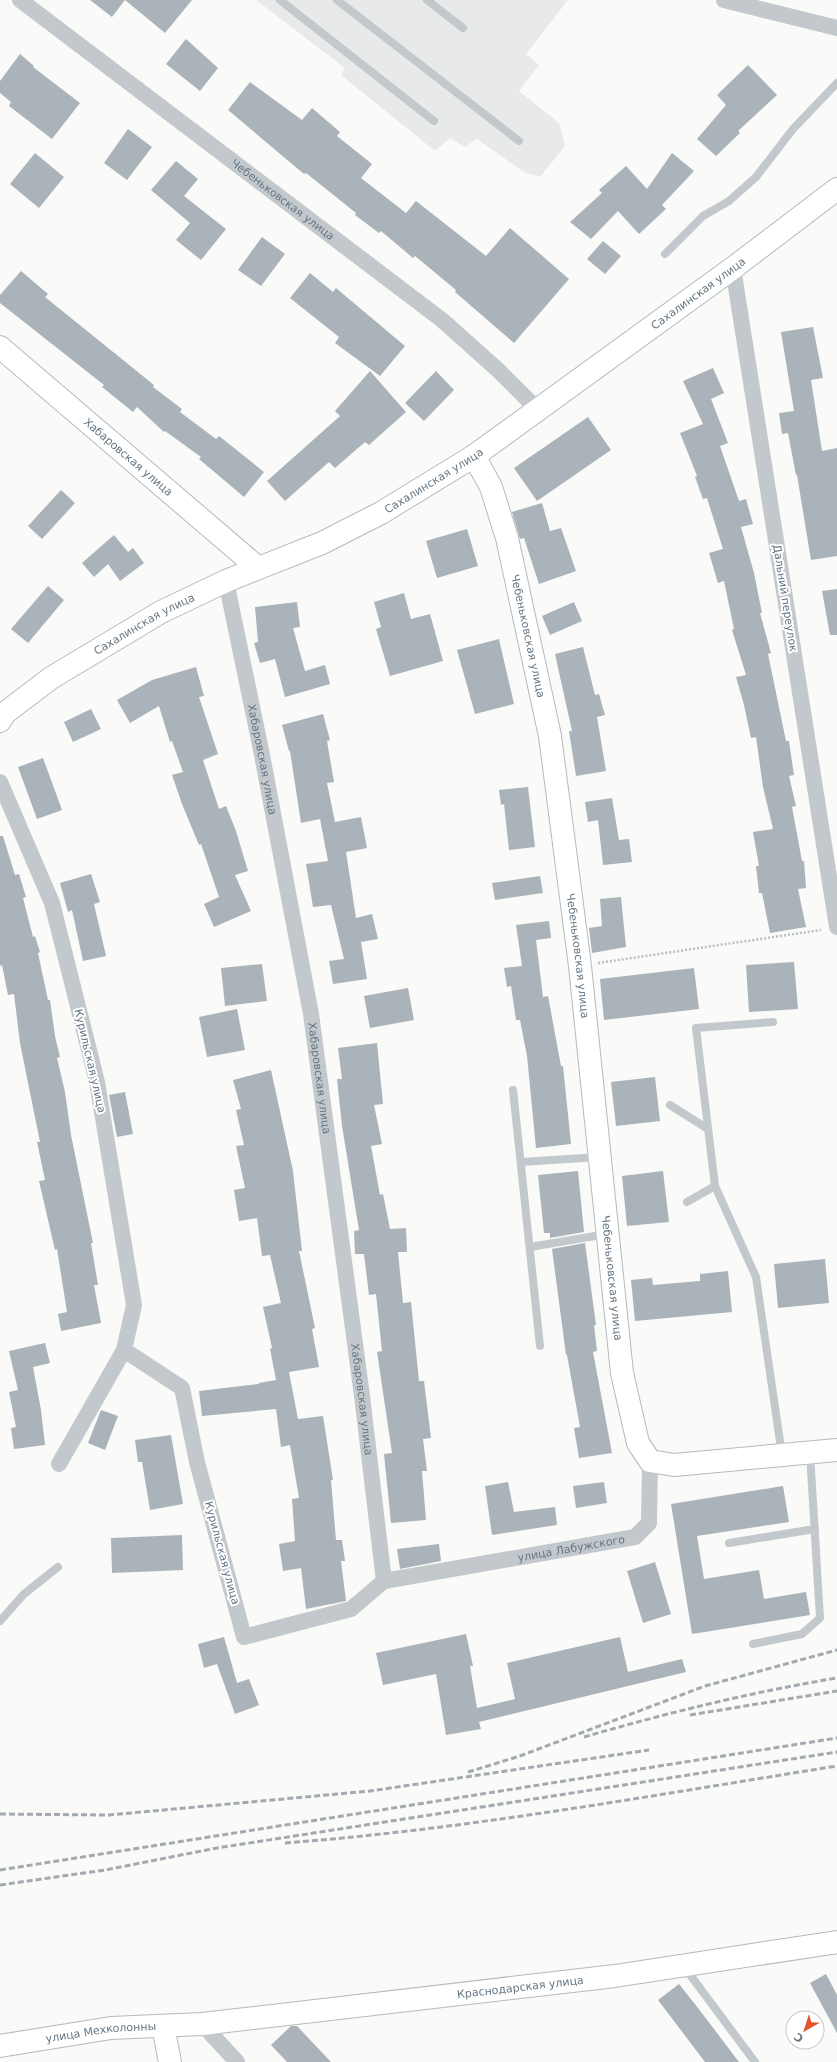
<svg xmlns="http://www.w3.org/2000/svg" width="837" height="2062" font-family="'DejaVu Sans',sans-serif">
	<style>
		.built { fill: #e8e9e9 }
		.building { fill: #aab3b9 }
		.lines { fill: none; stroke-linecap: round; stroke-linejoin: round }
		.secondary-casing { stroke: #b3babf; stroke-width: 24 }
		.path { stroke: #bbbfc2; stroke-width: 2.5; stroke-dasharray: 2 2; stroke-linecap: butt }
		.lane { stroke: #c3c8cc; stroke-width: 8 }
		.street { stroke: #c3c8cc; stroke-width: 16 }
		.secondary { stroke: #fff; stroke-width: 22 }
		.rail { stroke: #a2aab0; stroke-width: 3; stroke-dasharray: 6 3; stroke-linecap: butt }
		.labels { text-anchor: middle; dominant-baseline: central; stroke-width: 4; stroke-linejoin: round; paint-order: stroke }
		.street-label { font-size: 11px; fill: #657683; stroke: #fff }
	</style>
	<rect width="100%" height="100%" fill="#fafaf8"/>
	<path class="built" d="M256,0h312l-42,54 13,11 -20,26 40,32 6,23 -25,31 -16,-5 -47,-33 -13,8 -14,-9 -15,13 -94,-76 4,-7z"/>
	<path class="building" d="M90,0h102l-27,33 -40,-33 -13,17z
		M186,39l32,29 -18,23 -34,-27z
		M20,54l14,12 -1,1 47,36 -28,36 -43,-33 2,-4 -11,-9v-12z
		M748,65l29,30 -39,36 2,2 -24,23 -19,-17 29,-34 -9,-10z
		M250,82l52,38 10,-12 28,24 -3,4 35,28 -11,14 45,35 10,-12 70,55 24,-28 59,51 -55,64 -59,-51 1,-2 -41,-34 -2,2 -32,-27 -2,2 -24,-18 1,-2 -50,-40 -2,1 -76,-64z
		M128,129l24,18 -25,33 -23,-17z
		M35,153l29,24 -25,31 -29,-24z
		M672,153l22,18 -32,34 4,4 -27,25 -21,-23 -27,28 -21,-17 32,-29 -3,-3 27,-24 21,23z
		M176,161l22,18 -14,17 42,33 -25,31 -25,-20 14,-17 -39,-33z
		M262,237l23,17 -24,32 -23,-16z
		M603,241l18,15 -16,18 -18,-15z
		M21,271l27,23 -3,3 109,88 -1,2 29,22 -2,3 36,27 3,-3 45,36 -20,25 -45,-38 2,-2 -36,-26 -1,1 -27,-25 -4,5 -31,-25 2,-2 -104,-82v-8z
		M310,273l23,19 3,-4 69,58 -25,30 -45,-33 4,-6 -49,-39z
		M813,327l10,51 -12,2 11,71 15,-3v108l-26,4 -14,-85h-1l-8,-42 -6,1 -3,-21 15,-2 -13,-79z
		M713,368l11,25 -13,6 17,44 -8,3 19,55 7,-2 7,25 -12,3 13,46 8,40h-2l11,40 -3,1 18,87h3l5,34 -5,1 7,30 -4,1 10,54h2l2,27 -8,1 8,38 -36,6 -8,-40h-3l-3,-27h3l-6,-34 20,-3 -10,-42 -7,-50 -5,1 -7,-33 -8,-28 10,-2 -14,-45 2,-1 -10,-48 -6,2 -9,-30 14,-4 -16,-51 -4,1 -8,-22 2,-1 -17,-43 23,-9 -20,-43z
		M370,371l36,41 -37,33 -4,-3 -30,26 -6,-6 -44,39 -18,-20 73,-65 -5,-5z
		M436,371l18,19 -30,31 -19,-18z
		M588,417l23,33 -74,51 -23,-33z
		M61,490l14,13 -33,36 -14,-13z
		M542,503l8,28 11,-3 15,43 -37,13 -15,-46 -4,1 -8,-27z
		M467,529l11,37 -41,12 -11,-37z
		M114,535l14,17 5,-4 11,15 -24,18 -12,-17 -14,13 -12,-14z
		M48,586l16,14 -36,43 -17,-14z
		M837,589v46h-7l-8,-44z
		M404,593l7,26 19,-5 13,47 -53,15 -14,-47 5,-2 -7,-25z
		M297,602l3,25 -7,1 12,43 20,-6 5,19 -45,13 -10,-38 -15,4 -6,-20 4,-1 -3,-35z
		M574,602l8,19 -32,14 -8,-19z
		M499,639l15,65 -39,10 -18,-64z
		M583,647l12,48 4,-1 6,21 -8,2 9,54 -30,5 -7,-45h3l-17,-77z
		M196,667l8,29 -5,1 19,57 -15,6 16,49 7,-3 10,25 12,40 -13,4 16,36 -37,16 -10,-23 15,-7 -18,-53 -2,1 -17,-41 -10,-29 11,-3 -11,-31 -2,1 -11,-36 -29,17 -13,-23 35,-20z
		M91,709l10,20 -28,13 -9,-20z
		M323,714l7,26 -3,1 7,41 -7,1 8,39 26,-5 6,31 -21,4 10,66 16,-4 6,25 -17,3 6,37 -34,5 -4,-23 15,-2 -13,-54 -18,2 -7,-43 22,-3 -8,-42 -19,4 -11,-72h-1l-7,-26z
		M43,758l19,52 -25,9 -19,-52z
		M528,787l7,60 -26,3 -5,-46 -3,1 -2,-15z
		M612,798l7,42 10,-1 3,23 -29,3 -5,-45 -10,2 -3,-20z
		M0,836h3l12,39 4,-1 7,23 -3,1 10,39 2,-1 5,16 -2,1 10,47h2l5,36 5,21 -3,1 8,34 6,43 22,108h-2l7,42h-4l7,38 -40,8 -3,-17 9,-2 -10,-63 -2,1 -16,-69 6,-1 -8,-38h3l-20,-99 -6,-49 -6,1 -6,-30 -2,1z
		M91,874l9,28 -6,2 12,52 -23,5 -11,-51 -4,2 -8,-29z
		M540,876l3,17 -48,7 -3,-17z
		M621,897l5,50 -34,6 -3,-25 13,-2 -2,-27z
		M549,921l2,17 -15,2 7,57 5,-1 13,70h2l8,78 -35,4 -9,-92 -7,-36h-4l-5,-34 -4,1 -3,-19 18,-2 -6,-41z
		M794,962l4,47 -49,3 -3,-47z
		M262,964l5,37 -42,5 -4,-38z
		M694,968l5,41 -95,11 -4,-41z
		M408,988l6,32 -44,8 -6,-32z
		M237,1009l8,41 -38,7 -8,-40z
		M377,1043l6,61 -9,1 8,39 -11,2 9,49 3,-1 7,35 16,-1 1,24h-9l5,51 8,-1 8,79h5l7,57 -8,1 4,32h-5l4,49 -35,3 -7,-69 8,-1 -15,-101 5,-1 -6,-57 -7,1 -5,-41h-9l-1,-23 5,-1 -17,-104 -5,-47h5l-4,-31z
		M271,1070l22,101 9,80h-3l16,77 -3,1 7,38 -30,5 9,47 25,-3 10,64h-2l5,60h6l3,21h-4l5,40 -40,8 -5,-41 -18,3 -4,-27 16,-3 -3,-42 7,-1 -9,-53 -9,2 -5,-38 -74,7 -3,-25 60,-7v-1l17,-3 -6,-31 2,-1 -9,-41 18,-4 -11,-48 -8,1 -5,-38 -18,3 -5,-31 11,-2 -9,-42 8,-1 -8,-35 5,-1 -8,-29z
		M655,1077l5,44 -44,5 -5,-44z
		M125,1092l8,42 -16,3 -8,-42z
		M578,1171l6,61 -34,6v-5h-6l-6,-58z
		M663,1171l6,51 -42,4 -5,-50z
		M585,1243l11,82h-2l3,26 -4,1 19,101 -33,5 -5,-30 6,-1 -13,-72h-1l-14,-106z
		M825,1259l4,44 -51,5 -4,-44z
		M728,1271l4,41 -97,9 -4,-41 21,-2 1,7 47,-4v-7z
		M45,1343l5,20 -17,4 8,43 4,35 -31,4 -3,-21 5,-1 -7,-35 9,-2 -9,-39z
		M101,1410l17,6 -13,34 -17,-7z
		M171,1435l12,69 -33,6 -8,-48h-4l-3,-22z
		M508,1482l6,30 41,-5 2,18 -65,10 -7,-49z
		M604,1482l3,21 -31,5 -3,-22z
		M783,1486l6,36 -92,14 7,43 55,-9 5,29 42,-7 4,23 -118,19 -21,-130z
		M182,1535l1,35 -71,3 -1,-35z
		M439,1544l2,17 -41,8 -3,-20z
		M655,1562l16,52 -28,9 -16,-52z
		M466,1634l7,32h-3l7,42 38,-9 -8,-36 113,-26 8,35 54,-13 4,13 -207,50 2,7 -35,6 -10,-61 -53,11 -7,-32z
		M224,1637l13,46 12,-4 10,26 -24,9 -18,-50 -13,4 -6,-24z
		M826,1974l11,21v38l-27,-50z
		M679,1984l19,24 41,54h-34l-47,-62z
		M291,2026h6l34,36h-44l-16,-17z"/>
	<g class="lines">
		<g class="secondary-casing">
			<g id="secondary">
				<path id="s4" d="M0,347l257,220"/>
				<path id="s5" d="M474,456l17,31 16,51 43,198 30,230 42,407 16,70 12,18 24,4 163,-15"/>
				<path id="s6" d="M0,721l5,-8 46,-35 110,-66 65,-31 96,-38 59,-30 93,-57 259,-188 104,-79"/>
				<path d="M163,2026l7,36"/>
				<path id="s7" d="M0,2046l111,-18 91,-4 413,-48 222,-34"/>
			</g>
		</g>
		<path class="path" d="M598,963l223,-33"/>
		<path class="lane" d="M280,0l154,121
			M337,0l182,141
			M427,0l36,28
			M665,254l38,-38 26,-15 27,-24 37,-48 44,-46
			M773,1022l-77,6 19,158 41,91 26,178
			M513,1090l27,256
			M670,1105l38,24
			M521,1162l78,-5
			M687,1202l28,-16
			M530,1247l77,-13
			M729,1543l86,-14
			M0,1621l24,-27 34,-27
			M753,1644l49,-10 18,-16 -10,-165
			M685,1968l70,94"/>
		<g class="street">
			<path id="s1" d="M20,0l422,320 56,50 40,40"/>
			<path d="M724,0l113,28"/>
			<path d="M733,268l104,659"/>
			<path id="s2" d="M226,581l36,174 49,259 51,382 22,185"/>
			<path d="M0,782l52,121 45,179 37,223 -10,45 -65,114"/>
			<path d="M124,1350l58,38 15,74 47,175 107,-28 33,-28"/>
			<path id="s3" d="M384,1581l251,-44 14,-14 1,-62"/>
			<path d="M202,2024l35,38"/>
		</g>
		<use href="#secondary" class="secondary"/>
		<path class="rail" d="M690,1715l147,-24
			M584,1737c83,-24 168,-45 253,-59
			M468,1772l52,-16 185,-70 132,-36
			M0,1814l109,1 261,-24 279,-41
			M285,1843c185,-14 369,-48 552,-77
			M0,1870l837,-132
			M0,1885l105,-15 112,-22 620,-96"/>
	</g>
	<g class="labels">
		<g class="street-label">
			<text stroke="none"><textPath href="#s1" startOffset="330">Чебеньковская улица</textPath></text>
			<text stroke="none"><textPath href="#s6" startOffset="823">Сахалинская улица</textPath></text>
			<text stroke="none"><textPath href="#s4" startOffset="169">Хабаровская улица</textPath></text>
			<text stroke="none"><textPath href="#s6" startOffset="499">Сахалинская улица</textPath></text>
			<text transform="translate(785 598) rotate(81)">Дальний переулок</text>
			<text stroke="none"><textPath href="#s6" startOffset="175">Сахалинская улица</textPath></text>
			<text stroke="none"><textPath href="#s5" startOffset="189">Чебеньковская улица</textPath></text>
			<text stroke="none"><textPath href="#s2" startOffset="182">Хабаровская улица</textPath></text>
			<text stroke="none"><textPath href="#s5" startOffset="513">Чебеньковская улица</textPath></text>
			<text transform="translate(90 1061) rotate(77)">Курильская улица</text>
			<text stroke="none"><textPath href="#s2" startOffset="506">Хабаровская улица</textPath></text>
			<text stroke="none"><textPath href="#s5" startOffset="837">Чебеньковская улица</textPath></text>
			<text stroke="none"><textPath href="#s2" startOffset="830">Хабаровская улица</textPath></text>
			<text stroke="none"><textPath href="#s3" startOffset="190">улица Лабужского</textPath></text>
			<text transform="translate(222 1553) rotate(75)">Курильская улица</text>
			<text stroke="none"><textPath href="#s7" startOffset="524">Краснодарская улица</textPath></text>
			<text stroke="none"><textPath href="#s7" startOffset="102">улица Мехколонны</textPath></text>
		</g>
	</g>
	<g transform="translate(805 2030) rotate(219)"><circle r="19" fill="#ffffff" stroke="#c1c8cd"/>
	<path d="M0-3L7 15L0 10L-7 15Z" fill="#e4572e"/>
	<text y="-6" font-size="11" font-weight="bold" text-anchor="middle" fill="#657683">С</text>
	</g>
</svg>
